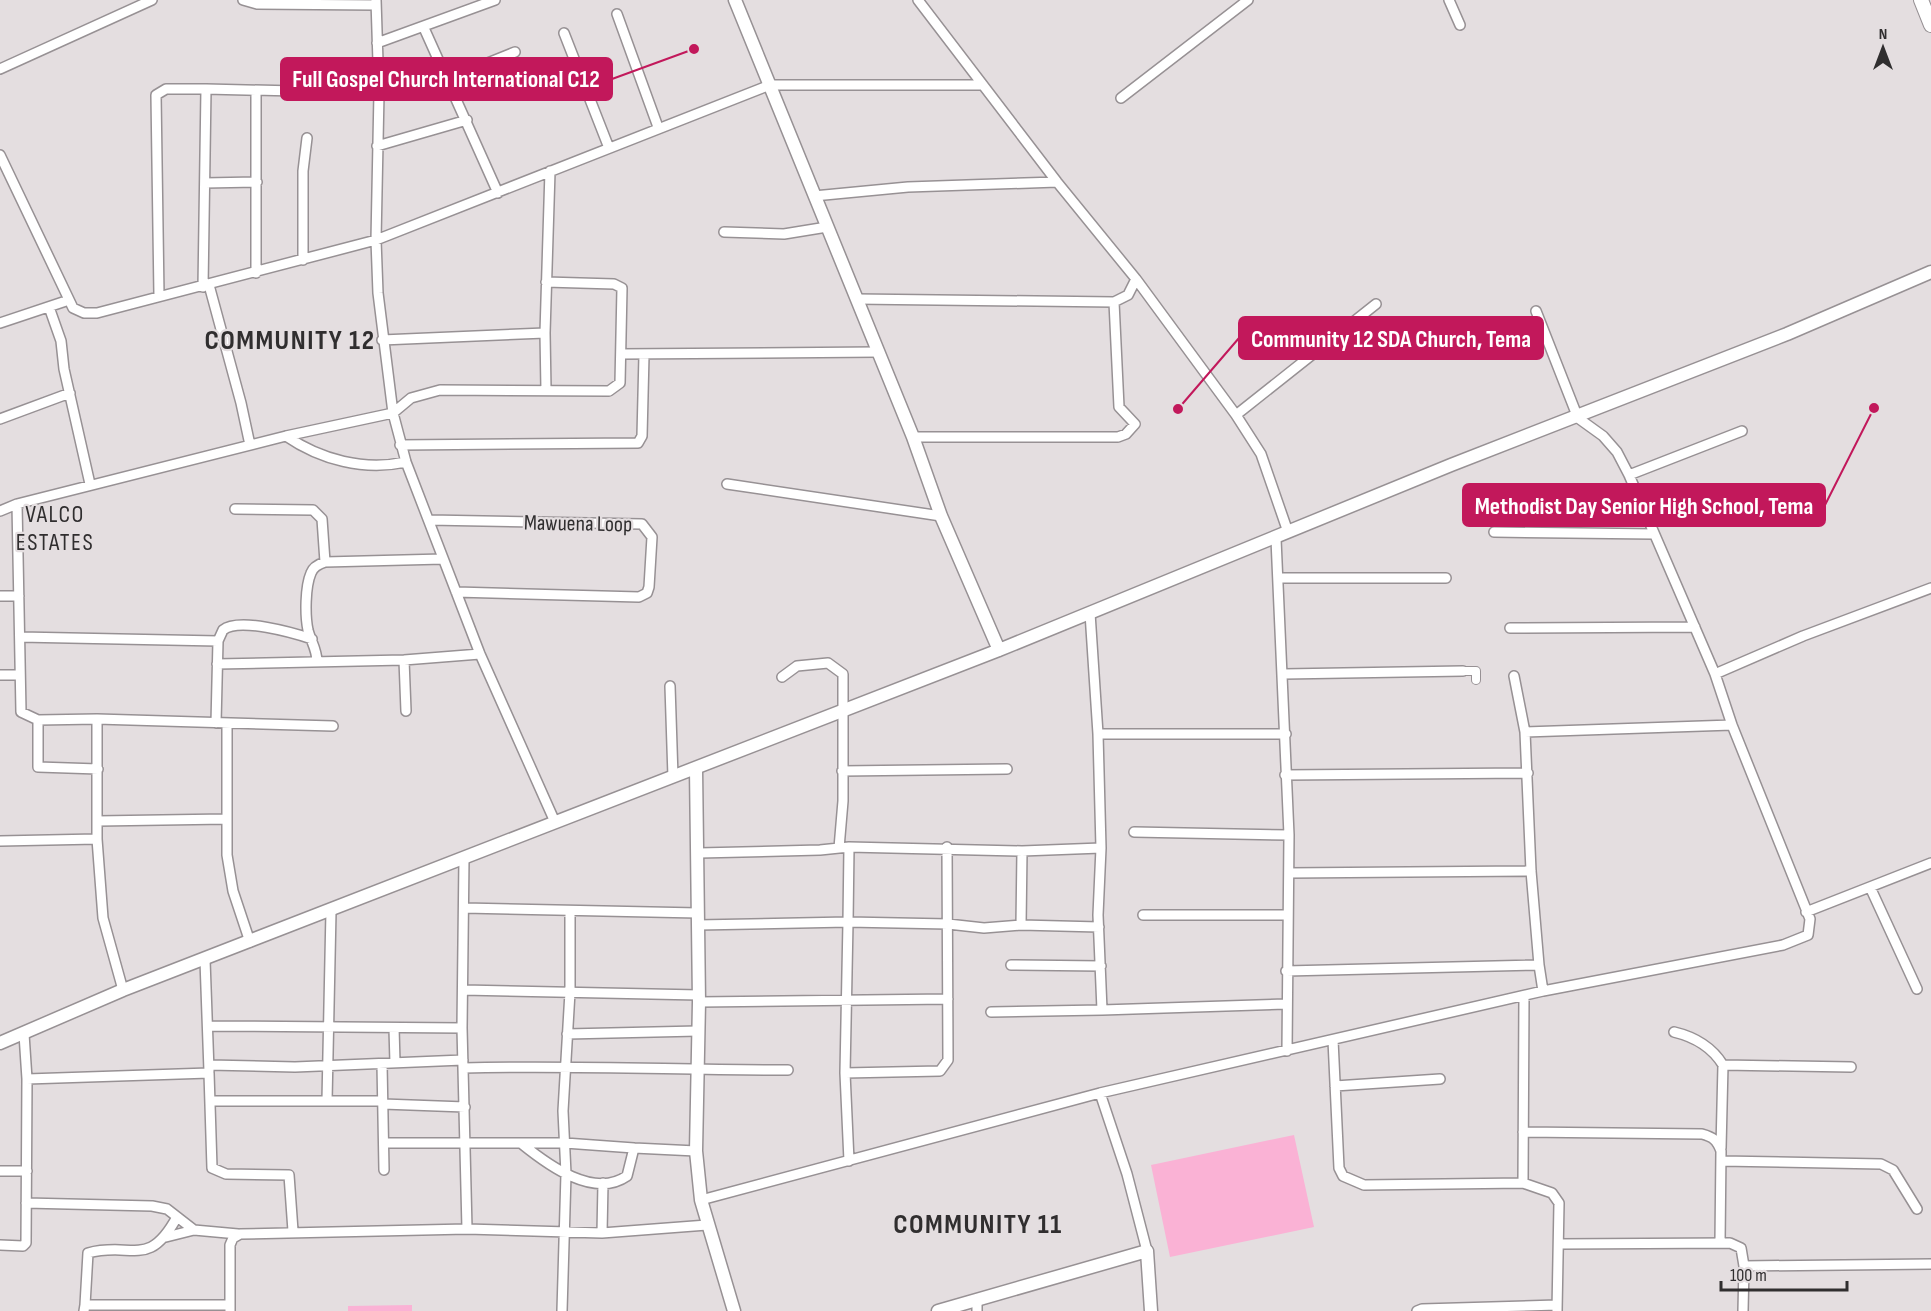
<svg xmlns="http://www.w3.org/2000/svg" width="1931" height="1311" font-family="'Sofia Sans Condensed',sans-serif">
	<style>
		.grass { fill: #fab2d5 }
		.lines { fill: none; stroke-linecap: round; stroke-linejoin: round }
		.pedestrian-casing { stroke: #979194; stroke-width: 10 }
		.minor-casing { stroke: #979194; stroke-width: 12 }
		.tertiary-casing { stroke: #979194; stroke-width: 15 }
		.secondary-casing { stroke: #979194; stroke-width: 16 }
		.pedestrian { stroke: #fff; stroke-width: 8 }
		.minor { stroke: #fff; stroke-width: 9 }
		.tertiary { stroke: #fff; stroke-width: 12 }
		.secondary { stroke: #fff; stroke-width: 14 }
		.labels { text-anchor: middle; dominant-baseline: central; stroke-width: 4.5; stroke-linejoin: round; paint-order: stroke }
		.street-label { font-size: 22px; fill: #302e2f; stroke: #e4dee0 }
		.neighbourhood-label { font-size: 24px; letter-spacing: 1.5px; fill: #302e2f; stroke: #e4dee0 }
		.district-label { font-size: 28px; font-weight: bold; letter-spacing: 1.5px; fill: #302e2f; stroke: #e4dee0 }
		.leader { fill: none; stroke: #c2185b; stroke-width: 2 }
		.callout-dot { fill: #c2185b; stroke: #e4dee0; stroke-width: 2 }
		.callout { fill: #c2185b; stroke: #c2185b; stroke-width: 2 }
		.callout-label { font-size: 24px; text-anchor: middle; font-weight: bold; fill: #fff }
	</style>
	<rect width="100%" height="100%" fill="#e4dee0"/>
	<path class="grass" d="M1294,1135l20,92 -144,30 -19,-92z
		M412,1305v6h-64v-5z"/>
	<g class="lines">
		<g class="pedestrian-casing">
			<path id="pedestrian" d="M1463,671h13v9"/>
		</g>
		<g class="minor-casing">
			<path id="minor" d="M243,0l14,4 119,1
				M376,0l3,93 -3,147 2,53 15,120 13,49 74,192 75,168
				M918,0l139,182 79,97 100,136 25,39 27,78
				M1449,0l11,25
				M617,14l41,113
				M424,28l74,165
				M564,33l45,115
				M377,43l118,-43
				M0,69l152,-69
				M448,79l67,-27
				M256,91v182
				M1121,98l127,-98
				M377,146l90,-26
				M0,155l73,153 11,5h13l279,-73 394,-155h211
				M205,183l52,-1
				M814,196l94,-9 149,-5
				M724,232l60,2 43,-7
				M303,260v-89l4,-33
				M209,285l32,118 9,42
				M203,287l3,-198
				M159,296l-3,-201 10,-6h40l173,4
				M856,299l258,3 14,-7 8,-16
				M49,307l12,34 3,28 26,115
				M0,323l69,-23
				M382,340l163,-7
				M621,354l257,-2
				M546,390l-1,-57 5,-162
				M1236,415l140,-111
				M0,419l70,-26
				M286,436c35,24 78,35 120,26
				M913,437h205l8,-3 9,-10 -16,-17 -5,-105
				M400,445l238,-2 4,-7 2,-81
				M1629,475l113,-44
				M727,484l214,32
				M17,504l269,-68 107,-23 18,-15 29,-8 169,1 11,-8 2,-95 -8,-4 -68,-2
				M235,509l78,1 9,9 3,43
				M0,511l17,-7 4,208 17,8 59,-1
				M429,520l213,4 10,13 -3,50 -2,6 -8,4 -183,-5
				M1494,532l160,2
				M1276,539l13,296 -2,216
				M1278,578h168
				M0,596h19
				M1090,613l8,121h188
				M1510,628l185,-1
				M20,637l198,4 -2,82
				M218,641l5,-11c16,-13 71,3 89,9
				M404,660l2,51
				M317,662c0,-13 -6,-20 -9,-32 -3,-14 -3,-43 3,-57 2,-6 8,-9 14,-11l118,-3
				M217,664l187,-4 76,-6
				M1284,674l179,-3
				M1715,674l88,-38 128,-48
				M0,675h19
				M1514,676l11,56
				M782,677l15,-11 31,-3 15,11v127l-4,47
				M670,686l3,91
				M38,720v47l60,2
				M227,724v131l6,36 17,51
				M1098,734l3,114 -3,67 4,95 183,-6
				M842,771l165,-2
				M1285,775l243,-2
				M98,821l128,-2
				M1134,832l155,3
				M97,839v-120l236,7
				M0,841l97,-2 6,79 20,72
				M849,847l-1,75 100,2 36,4 37,-3 78,2
				M699,853l121,-3 29,-3 173,4 79,-3
				M1289,873l242,-2
				M1870,887l47,102
				M464,908l234,5
				M1806,912l125,-49
				M1143,915h144
				M698,925l150,-3 -3,151 4,88
				M1021,925l1,-74
				M205,960l4,111
				M1011,965l90,1
				M1539,965l-8,-94 -6,-139 207,-7
				M1286,971l253,-6 4,26
				M463,990l236,5
				M699,1002l249,-3
				M991,1012l111,-2
				M210,1026l252,2
				M394,1028l1,35
				M1674,1032c21,5 38,15 49,33
				M567,1034l131,-3
				M1333,1040l6,128 4,8 21,9 159,-2 29,10 7,10 -2,108
				M382,1064l2,106
				M209,1065l86,2 168,-7
				M464,1068c108,-3 216,2 324,2
				M845,1073l95,-2 8,-11 -1,-213
				M27,1079l182,-6 3,95 14,6 63,1 4,56
				M1335,1086l105,-7
				M1100,1093l27,81 20,77
				M210,1101h173
				M327,1101l4,-190
				M383,1104l82,3
				M1523,1132l179,2c11,3 15,6 19,17l-1,91
				M384,1143h181l69,5
				M522,1144c26,21 72,55 105,32l7,-28 62,3
				M1721,1148l2,-83 128,2
				M1721,1161l160,3 12,6 24,39
				M0,1171h27
				M1523,1183l1,-187
				M701,1200l399,-107 443,-102 240,-46 25,-10 2,-16 -78,-194 -17,-51 -86,-199 -12,-23 -14,-16 -25,-18 -42,-107
				M26,1203l126,3 15,3 27,21 44,4
				M467,1229l135,4 105,-8
				M602,1233l1,-50
				M166,1237l28,-7
				M1560,1244l170,-1 11,5 3,18 187,-2
				M0,1245l23,1 3,-3 1,-164 -3,-45
				M977,1302v9
				M85,1305l3,-52c44,-12 60,17 89,-36
				M84,1311l1,-6h145
				M230,1311v-66l3,-7 7,-4 227,-5 -5,-201 2,-170
				M562,1311l4,-137 -3,-63 7,-119v-81
				M1417,1311l5,-2 135,-4
				M1743,1311l1,-45"/>
		</g>
		<g class="tertiary-casing">
			<path id="tertiary" d="M735,0l178,437 28,79 58,134
				M696,769l3,233 -3,149 5,49 33,111
				M0,1043l123,-53 876,-340 452,-185 336,-131 144,-62
				M938,1311l209,-60 4,60"/>
		</g>
		<g class="secondary-casing">
			<path id="secondary" d="M1921,0l10,25"/>
		</g>
		<use href="#pedestrian" class="pedestrian"/>
		<use href="#minor" class="minor"/>
		<use href="#tertiary" class="tertiary"/>
		<use href="#secondary" class="secondary"/>
	</g>
	<g class="labels">
		<g class="street-label">
			<text transform="translate(578 524) rotate(1)">Mawuena Loop</text>
		</g>
		<g class="neighbourhood-label">
			<text x="55" y="514">VALCO<tspan x="55" dy="28">ESTATES</tspan></text>
		</g>
		<g class="district-label">
			<text x="290" y="340">COMMUNITY 12</text>
			<text x="978" y="1224">COMMUNITY 11</text>
		</g>
	</g>
	<path class="leader" d="M694 49L612 79M1178 409L1239 338M1874 408L1825 505"/>
	<g class="callout-dot">
		<circle cx="694" cy="49" r="6"/>
		<circle cx="1178" cy="409" r="6"/>
		<circle cx="1874" cy="408" r="6"/>
	</g>
	<g class="callout">
		<rect x="281" y="58" width="331" height="42" rx="6"/>
		<rect x="1239" y="317" width="304" height="42" rx="6"/>
		<rect x="1463" y="484" width="362" height="42" rx="6"/>
	</g>
	<g class="callout-label">
		<text x="446" y="87">Full Gospel Church International C12</text>
		<text x="1391" y="347">Community 12 SDA Church, Tema</text>
		<text x="1644" y="514">Methodist Day Senior High School, Tema</text>
	</g>
	<g transform="translate(1883 48)" stroke="#e4dee0" stroke-width="4.5" paint-order="stroke">
	<path d="M0-4.5L10 22L0 15L-10 22Z" fill="#302e2f"/>
	<text y="-9" font-size="16" font-weight="bold" text-anchor="middle" fill="#302e2f">N</text>
	</g>
	<path d="M1721 1281v9h126v-9" fill="none" stroke="#302e2f" stroke-width="3"/>
	<text x="1730" y="1281" font-size="18" fill="#302e2f" stroke="#e4dee0" stroke-width="4.5" paint-order="stroke">100 m</text>
</svg>
